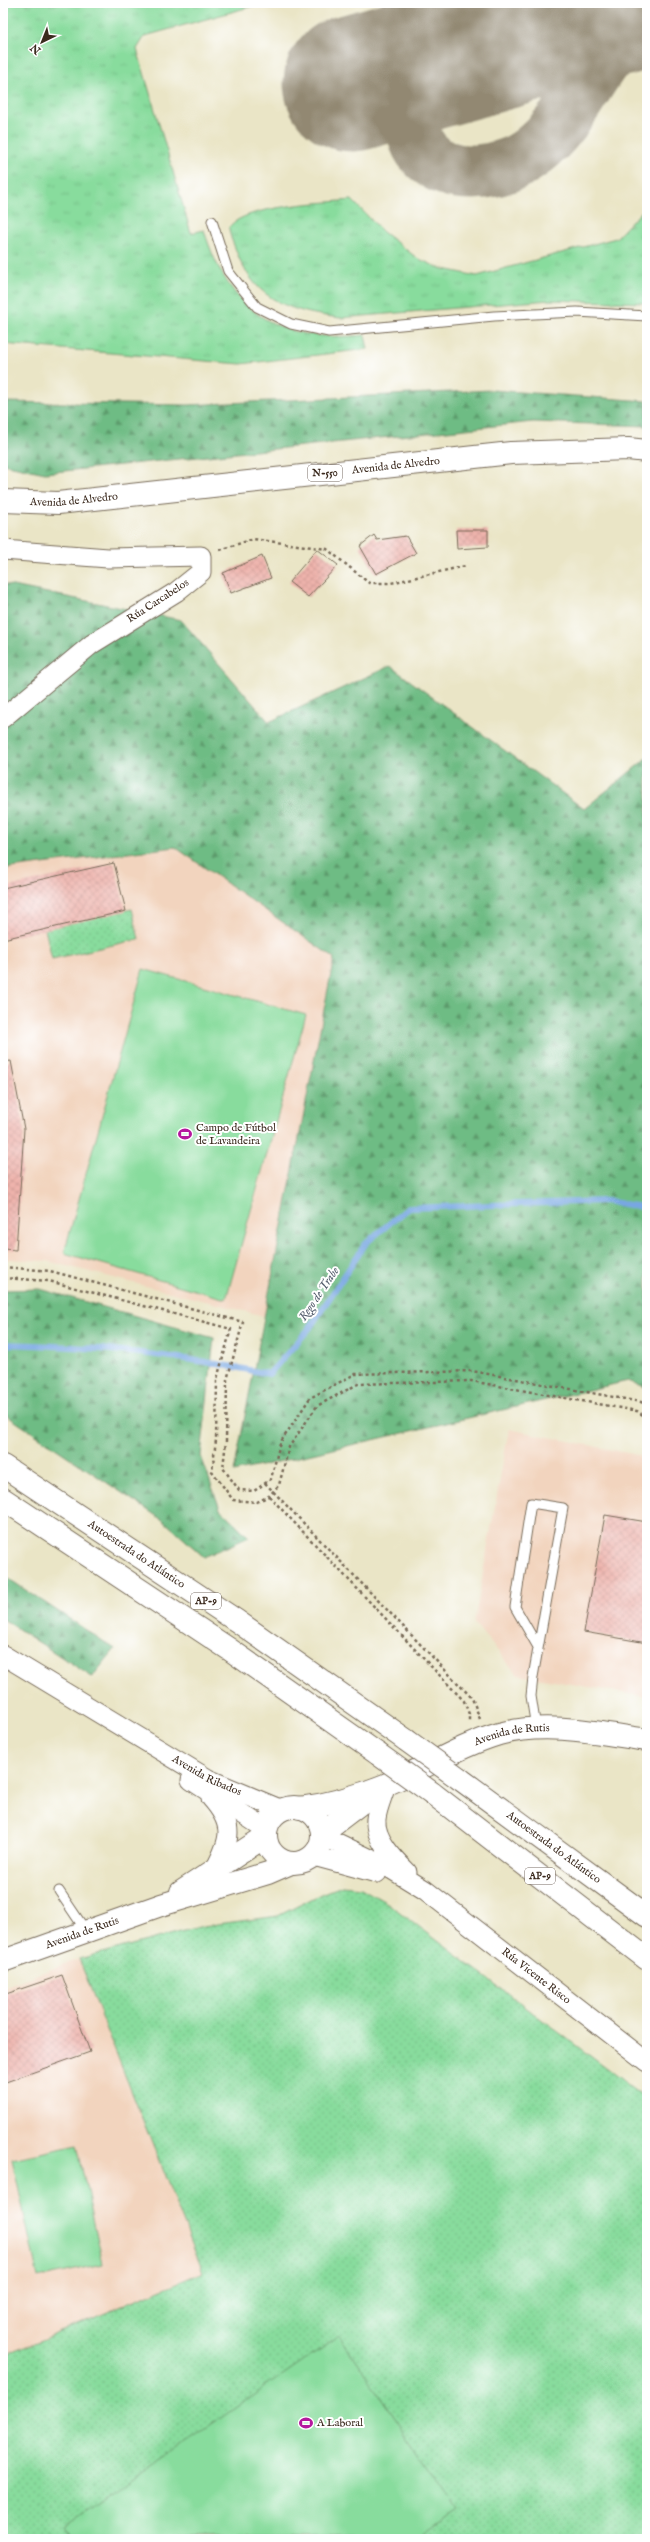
<svg xmlns="http://www.w3.org/2000/svg" width="650" height="2542" font-family="'IM FELL English',serif">
	<style>
		.built { fill: #f2d4be }
		.grass { fill: url(#grass-tufts); stroke: #62835e }
		.forest { fill: url(#forest-firs); stroke: #547351 }
		.park { fill: url(#park-dots); stroke: #62835e }
		.garden { fill: #88dc9d; stroke: #62835e }
		.lines { fill: none; stroke-linecap: round; stroke-linejoin: round }
		.stream { stroke: #78a7e2; stroke-width: 6 }
		.taxiway { stroke: #928872; stroke-width: 55 }
		.runway { stroke: #928872; stroke-width: 137 }
		.building { fill: url(#building-cross-hatch) }
		.service-casing { stroke: #786b59; stroke-width: 11 }
		.minor-casing { stroke: #786b59; stroke-width: 21 }
		.tertiary-casing { stroke: #786b59; stroke-width: 24 }
		.trunk-casing { stroke: #786b59; stroke-width: 24 }
		.motorway-casing { stroke: #786b59; stroke-width: 24 }
		.path { stroke: #786b59; stroke-width: 2.5; stroke-dasharray: 3 3; stroke-linecap: butt }
		.service { stroke: #fff; stroke-width: 9 }
		.minor { stroke: #fff; stroke-width: 19 }
		.tertiary { stroke: #fff; stroke-width: 22 }
		.trunk { stroke: #fff; stroke-width: 22 }
		.motorway { stroke: #fff; stroke-width: 22 }
		.motorway-bridge-casing { stroke: #786b59; stroke-width: 24; stroke-linecap: butt }
		.motorway-bridge { stroke: #fff; stroke-width: 22 }
		.labels { text-anchor: middle; dominant-baseline: central; stroke-width: 4; stroke-linejoin: round; paint-order: stroke }
		.shield { fill: #fff; stroke: #766a62; stroke-width: 1 }
		.shield-label { font-size: 10px; font-weight: bold; fill: #3b2a1e }
		.street-label { font-size: 11px; fill: #3b2a1e; stroke: #fff }
		.poi-label { font-size: 11px; fill: #3b2a1e; stroke: #fff; text-anchor: start }
		.water-label { font-size: 12px; font-style: italic; fill: #535c6c; stroke: #fff }
	</style>
	<defs>
		<pattern id="grass-tufts" width="24" height="20" patternUnits="userSpaceOnUse"><rect width="24" height="20" fill="#88dc9d"/><path d="M3 7l-1-3M5 7V3M7 7l1-3M15 17l-1-3M17 17v-4M19 17l1-3" fill="none" stroke="#76bd87"/></pattern>
		<pattern id="forest-firs" width="22" height="20" patternUnits="userSpaceOnUse"><rect width="22" height="20" fill="#6ebc84"/><path d="M5 1l3.5 6h-7zM16 11l3.5 6h-7z" fill="#5c996b"/></pattern>
		<pattern id="park-dots" width="8" height="8" patternUnits="userSpaceOnUse"><rect width="8" height="8" fill="#88dc9d"/><path d="M2 2h.1M6 6h.1" fill="none" stroke="#76bd87" stroke-width="1.8" stroke-linecap="round"/></pattern>
		<pattern id="building-cross-hatch" width="8" height="8" patternUnits="userSpaceOnUse"><rect width="8" height="8" fill="#eeb3ac"/><path d="M0 0l8 8M0 8l8-8" fill="none" stroke="#cd9a94"/></pattern>
	</defs>
	<rect width="100%" height="100%" fill="#fff"/>
	<filter id="ink" filterUnits="userSpaceOnUse"><feTurbulence type="fractalNoise" baseFrequency=".025" numOctaves="2"/><feDisplacementMap in="SourceGraphic" scale="8" xChannelSelector="R" yChannelSelector="G"/><feConvolveMatrix kernelMatrix="1 2 1 2 8 2 1 2 1" color-interpolation-filters="sRGB"/></filter>
	<filter id="wash" filterUnits="userSpaceOnUse"><feTurbulence type="fractalNoise" baseFrequency=".012" numOctaves="4" result="noise"/><feDisplacementMap in="SourceGraphic" scale="16" xChannelSelector="R" yChannelSelector="G"/><feGaussianBlur stdDeviation="0.9" result="paint"/><feColorMatrix in="noise" values="0 0 0 0 0 0 0 0 0 0 0 0 0 0 0 0 0 1.4 0 .05"/><feComposite in="paint" operator="in"/></filter>
	<g filter="url(#wash)">
		<rect width="100%" height="100%" fill="#eae5c6"/>
		<path class="built" d="M175,847l159,111 -70,358 -217,-55 -44,-2v-390z
			M509,1429l138,28v240l-129,-22 -44,-52z
			M79,1959l124,313 -200,84v-369z"/>
		<path class="grass" d="M3,3h261l-119,33 -8,13 54,184 13,-3c25,83 76,114 161,105l3,14 -127,15 -238,-20z
			M352,200l31,32 34,26 22,10 38,8 139,-38 31,-32v97l-98,-3 -209,18c-47,-6 -84,-16 -103,-65 -3,-9 -8,-17 -8,-26 17,-22 95,-24 123,-27z"/>
		<path class="forest" d="M491,390l156,11v25l-114,-4 -488,51 -42,-9v-62l185,3z
			M3,584l178,36 88,102 121,-56 194,143 63,-51v630l-19,-7 -394,91 100,-514 -159,-111 -172,22z
			M40,1289l174,49 -13,118 19,53 29,28 -45,20 -40,-36 -161,-108v-123z
			M3,1575l112,74 -23,28 -89,-58z"/>
		<path class="park" d="M132,909l7,30 -87,20 -7,-30z
			M342,1886l19,2 28,16 258,195v440h-644v-183l200,-84 -124,-313 124,-33 75,-10 41,-21z"/>
		<path class="garden" d="M143,969l163,46 -80,284 -162,-46z
			M77,2145l26,119 -65,14 -26,-119z
			M339,2336l119,174 -43,29h-341l-9,-13z"/>
		<g class="lines">
			<path class="stream" d="M3,1344c90,2 178,11 266,30l40,-45 57,-86 42,-35 198,-7 41,7"/>
			<path class="taxiway" d="M407,68c-4,15 0,26 3,41 2,14 4,33 13,43 25,31 81,22 109,0 38,-29 54,-74 84,-109 9,-11 20,-21 31,-30"/>
			<path class="runway" d="M352,83l283,-80"/>
		</g>
		<g id="blocks">
			<path class="building" d="M456,530h32v17l-31,2z
				M374,535l3,5 29,-4 10,17 -40,21 -16,-28z
				M317,549l21,16 -30,32 -19,-15z
				M262,556l9,22 -40,15 -8,-20z
				M114,863l12,48 -123,28v-51z
				M11,1061l13,68 -8,121 -13,-1v-187z
				M605,1515l42,7v121l-63,-11z
				M62,1975l28,77 -87,31v-88z"/>
		</g>
	</g>
	<g filter="url(#ink)">
		<use href="#blocks" fill-opacity="0" stroke="#786b59" stroke-width="1"/>
		<g class="lines">
			<g class="service-casing">
				<path id="service" d="M212,221l16,50 29,36 34,17 38,8 165,-16 83,-4 70,4
					M536,1728l-5,-32 2,-19 30,-169 -32,-5 -16,104 23,40
					M59,1891l27,40"/>
			</g>
			<g class="minor-casing">
				<g id="minor">
					<path d="M3,550l105,8 93,-2v16l-25,20 -84,52 -89,74"/>
					<path id="s1" d="M3,1655l205,124 74,31"/>
					<path d="M191,1780l76,50"/>
					<path d="M386,1785c-3,11 -9,23 -10,34 -2,20 18,40 31,53"/>
					<path d="M211,1798c24,27 20,41 4,71"/>
					<path id="s2" d="M323,1836l68,33 34,21 222,172"/>
					<path d="M314,1856l63,17"/>
				</g>
			</g>
			<g class="tertiary-casing">
				<g id="tertiary">
					<circle cx="294" cy="1835" r="28"/>
					<path id="s3" d="M300,1808c30,-4 58,-12 85,-23 39,-16 74,-39 114,-51 47,-13 101,-1 148,6"/>
					<path d="M323,1832l46,-35"/>
					<path d="M181,1892l85,-56"/>
					<path id="s4" d="M3,1961l158,-56 107,-32 23,-10"/>
				</g>
			</g>
			<g class="trunk-casing">
				<g id="trunk">
					<path id="s5" d="M3,501l55,2 453,-50 117,-4 19,2"/>
				</g>
			</g>
			<g class="motorway-casing">
				<g id="motorway">
					<path id="s6" d="M3,1466l234,155 169,119"/>
					<path d="M3,1499l226,150 149,105"/>
					<path id="s7" d="M460,1779l187,137"/>
					<path d="M432,1793l215,166"/>
				</g>
			</g>
			<path class="path" d="M220,550l33,-11 74,10 42,34h22l74,-17
				M3,1267l47,4 193,51 -16,58 -1,61 -3,27 16,22 15,1 17,-12 9,-36 30,-45 45,-24 117,-3 169,31 6,4
				M3,1278l46,3 182,48 -14,50 -1,61 -4,31 21,29 24,2 12,-6 10,-11 10,-38 28,-41 41,-22 113,-3 166,30 10,7
				M265,1483l207,215 8,21
				M269,1496l195,205 5,13v9"/>
			<use href="#service" class="service"/>
			<use href="#minor" class="minor"/>
			<use href="#tertiary" class="tertiary"/>
			<use href="#trunk" class="trunk"/>
			<use href="#motorway" class="motorway"/>
			<g class="motorway-bridge-casing">
				<path id="motorway-bridge" d="M406,1740l54,39
					M378,1754l54,39"/>
			</g>
			<use href="#motorway-bridge" class="motorway-bridge"/>
		</g>
	</g>
	<defs>
		<g id="stadium-bare" transform="scale(1.08)"><path d="M0-5a6.5 5 0 1 0 0 10a6.5 5 0 1 0 0-10ZM-3.5-1.8h7v3.6h-7Z" fill="#b5179e" stroke="#fff" stroke-width="2.5" paint-order="stroke"/></g>
	</defs>
	<g fill-rule="evenodd">
		<use href="#stadium-bare" x="185" y="1134"/>
		<use href="#stadium-bare" x="306" y="2423"/>
	</g>
	<g class="labels">
		<g class="shield">
			<rect x="308" y="465" width="34" height="16" rx="3"/>
			<rect x="191" y="1593" width="30" height="16" rx="3"/>
			<rect x="525" y="1868" width="30" height="16" rx="3"/>
		</g>
		<g class="shield-label">
			<text x="325" y="473">N-550</text>
			<text x="206" y="1601">AP-9</text>
			<text x="540" y="1876">AP-9</text>
		</g>
		<g class="street-label">
			<text stroke="none"><textPath href="#s5" startOffset="395">Avenida de Alvedro</textPath></text>
			<text stroke="none"><textPath href="#s5" startOffset="71">Avenida de Alvedro</textPath></text>
			<text transform="translate(158 601) rotate(-33)">Rúa Carcabelos</text>
			<text stroke="none"><textPath href="#s6" startOffset="160">Autoestrada do Atlántico</textPath></text>
			<text stroke="none"><textPath href="#s3" startOffset="226">Avenida de Rutis</textPath></text>
			<text stroke="none"><textPath href="#s1" startOffset="237">Avenida Ribados</textPath></text>
			<text stroke="none"><textPath href="#s7" startOffset="116">Autoestrada do Atlántico</textPath></text>
			<text stroke="none"><textPath href="#s4" startOffset="84">Avenida de Rutis</textPath></text>
			<text stroke="none"><textPath href="#s2" startOffset="256">Rúa Vicente Risco</textPath></text>
		</g>
		<g class="poi-label">
			<text x="196" y="1128">Campo de Fútbol<tspan x="196" dy="13">de Lavandeira</tspan></text>
			<text x="317" y="2423">A Laboral</text>
		</g>
		<g class="water-label">
			<text transform="translate(319 1294) rotate(-56)">Rego de Trabe</text>
		</g>
	</g>
	<rect width="650" height="2542" fill="none" stroke="#fff" stroke-width="16"/>
	<g transform="translate(42 42) rotate(223)" stroke="#ffffff" stroke-width="3" paint-order="stroke">
	<path d="M0-3L7 15L0 10L-7 15Z" fill="#3b2a1e"/>
	<text y="-6" font-size="11" font-weight="bold" text-anchor="middle" fill="#3b2a1e">N</text>
	</g>
</svg>
